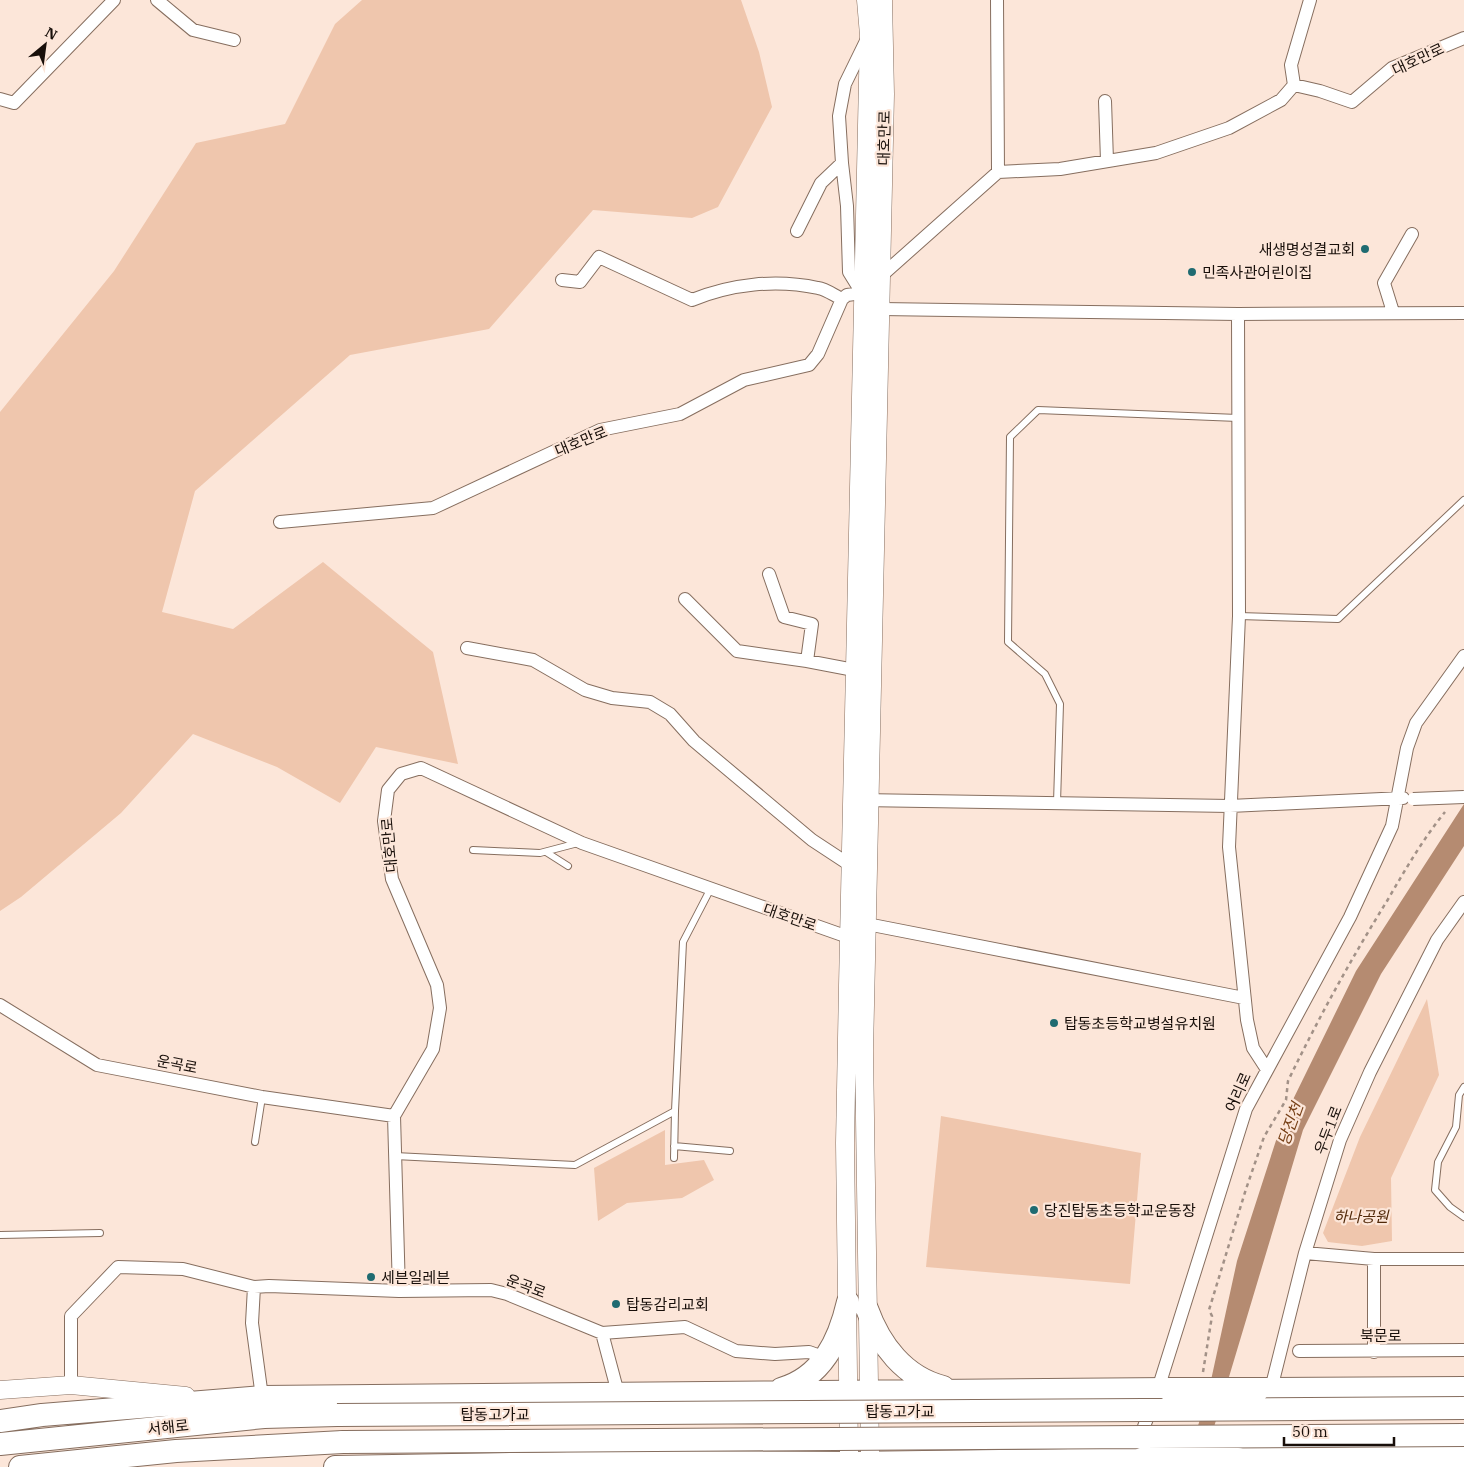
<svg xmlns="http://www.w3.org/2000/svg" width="1464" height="1467" font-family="'IBM Plex Serif','Noto Sans KR',serif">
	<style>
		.green { fill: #efc6ad }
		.water { fill: #b58b71 }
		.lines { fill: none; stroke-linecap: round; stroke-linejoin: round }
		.lane-casing { stroke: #866e5f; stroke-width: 8 }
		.street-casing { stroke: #866e5f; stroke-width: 14 }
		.secondary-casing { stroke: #866e5f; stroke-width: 19 }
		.highway-casing { stroke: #866e5f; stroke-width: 24 }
		.path { stroke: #a29187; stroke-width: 2.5; stroke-dasharray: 4 4; stroke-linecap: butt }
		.lane { stroke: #fff; stroke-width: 6 }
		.street { stroke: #fff; stroke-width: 12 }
		.secondary { stroke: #fff; stroke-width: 18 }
		.highway { stroke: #fff; stroke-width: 22 }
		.street-bridge-casing { stroke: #866e5f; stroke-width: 14; stroke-linecap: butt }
		.highway-bridge-casing { stroke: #866e5f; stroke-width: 24; stroke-linecap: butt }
		.street-bridge { stroke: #fff; stroke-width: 12 }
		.highway-bridge { stroke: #fff; stroke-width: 22 }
		.poi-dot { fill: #1f6b71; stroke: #fce6d9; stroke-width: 2 }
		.labels { text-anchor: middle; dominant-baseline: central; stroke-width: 4.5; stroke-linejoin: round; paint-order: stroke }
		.street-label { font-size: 15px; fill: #180f0a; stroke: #fce6d9 }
		.poi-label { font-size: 15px; fill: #180f0a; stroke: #fce6d9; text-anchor: start }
		.park-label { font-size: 15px; font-style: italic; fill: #512808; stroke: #fce6d9 }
		.water-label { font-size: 16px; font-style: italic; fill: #774017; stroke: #fce6d9 }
	</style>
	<rect width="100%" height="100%" fill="#fce6d9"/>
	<path class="green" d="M362,0h379l18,52 13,55 -54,100 -26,11 -99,-8 -104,119 -139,26 -155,136 -33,121 71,17 90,-67 110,90 25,112 -82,-17 -36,56 -63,-36 -84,-33 -72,79 -100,84 -21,14v-499l114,-141 82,-128 89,-19 50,-100z
		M1427,999l12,76 -48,103 1,63 -30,5 -34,-4 -5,-9 37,-96z
		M941,1116l200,37 -11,131 -204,-17z
		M665,1130v35l39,-5 10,20 -32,18 -55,5 -29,18 -4,-53z"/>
	<path class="water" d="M1464,804v42l-83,128 -78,156 -101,337h-17l23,-73 29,-133 45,-139 74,-151z"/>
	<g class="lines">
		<g class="lane-casing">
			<path id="lane" d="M1239,616l99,3 126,-119
				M1057,803l3,-99 -15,-30 -37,-32 2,-205 28,-27 200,8
				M473,850l67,3 38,-10
				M546,852l22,14
				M1464,1087l-5,8 -3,32 -18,35 -3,28 15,17 14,10
				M255,1142l7,-45
				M674,1146l56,5
				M395,1156l180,9 100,-54 8,-169 28,-54
				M674,1158l1,-47
				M0,1235l100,-2"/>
		</g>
		<g class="street-casing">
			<path id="street" d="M157,0l36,30 41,10
				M997,0l1,172
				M1294,85l26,6 32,11 40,-34 72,-30
				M0,99l14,4 100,-103
				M1105,101l2,60
				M842,163l-3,-47 6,-32 22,-45
				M797,231l24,-48 21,-20 5,43 2,66 13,21
				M562,280l18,2 19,-25 93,43c39,-16 84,-21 126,-12 8,1 17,8 24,11
				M881,309l357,5 226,-1
				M1393,312l-9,-29 28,-49
				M1238,314l1,302 -10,231 18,173 6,28 13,20
				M280,522l153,-14 167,-78 80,-16 64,-34 65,-15 9,-11 24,-55 5,-4 15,-2 136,-121 62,-3 96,-16 73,-25 52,-28 13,-15 -3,-20 19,-65
				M769,574l15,43 28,7 -5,37
				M685,599l52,52 70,10 47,9
				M467,648l66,12 52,30 27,8 38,4 20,12 24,27 118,99 38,25
				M861,800l369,6 173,-8
				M867,924l377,74
				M0,1005l97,60 165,32 132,19
				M1305,1253l69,6h90
				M399,1291l-5,-175 39,-67 7,-41 -3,-23 -45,-106 -8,-58 4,-31 13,-16 20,-6 161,75 266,94
				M602,1333l16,60
				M1299,1351l165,-1
				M1374,1352v-93
				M71,1385v-69l47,-49 65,2 71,18
				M1271,1389l34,-136 35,-113 30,-68 67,-132 27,-38
				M262,1397l-10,-74 2,-36 15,-1 130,5 92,-1 16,4 95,39 83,-6 51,24 39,3 34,-2 17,6
				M1139,1440l19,-51 88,-280 104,-192 42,-91 15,-78 9,-25 48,-67"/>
		</g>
		<g class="secondary-casing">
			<path id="secondary" d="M0,1390l71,-5 115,11
				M849,1452l-4,-309 3,-157 21,-951 -3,-35
				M870,1452l-6,-401 21,-957 -2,-94"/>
		</g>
		<g class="highway-casing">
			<path id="highway" d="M867,1309c13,36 37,68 76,78
				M781,1389c41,-12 58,-48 67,-87
				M1259,1389l205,-1
				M0,1421l42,-6 220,-18 906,-8
				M0,1444l264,-27 73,-2
				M1238,1459l226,-2
				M20,1467l156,-16 167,-9
				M335,1467l293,-5 221,1 293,-4"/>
		</g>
		<path class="path" d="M1203,1372l9,-56 -3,-6 37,-121 18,-52 22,-37 2,-19c30,-62 63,-122 99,-180 18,-31 36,-62 58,-89"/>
		<use href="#lane" class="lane"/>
		<use href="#street" class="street"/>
		<use href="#secondary" class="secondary"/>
		<use href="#highway" class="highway"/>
		<g class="street-bridge-casing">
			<path id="street-bridge" d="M1413,799l51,-2"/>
		</g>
		<g class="highway-bridge-casing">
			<path id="highway-bridge" d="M1168,1389h91
				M337,1415l1127,-7
				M343,1442l1121,-7
				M1142,1459h96"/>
		</g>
		<use href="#street-bridge" class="street-bridge"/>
		<use href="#highway-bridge" class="highway-bridge"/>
	</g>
	<g class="poi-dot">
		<circle cx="1365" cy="249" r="5"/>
		<circle cx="1192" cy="272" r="5"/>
		<circle cx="1054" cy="1023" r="5"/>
		<circle cx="1034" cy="1210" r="5"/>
		<circle cx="371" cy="1277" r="5"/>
		<circle cx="616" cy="1304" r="5"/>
	</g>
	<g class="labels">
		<g class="street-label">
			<text transform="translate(1418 59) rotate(-25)">대호만로</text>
			<text transform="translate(884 138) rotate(-89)">대호만로</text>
			<text transform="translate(581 441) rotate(-22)">대호만로</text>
			<text transform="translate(389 845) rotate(-95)">대호만로</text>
			<text transform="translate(790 917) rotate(19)">대호만로</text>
			<text transform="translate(177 1064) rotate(11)">운곡로</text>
			<text transform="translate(1238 1092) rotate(-66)">어리로</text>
			<text transform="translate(1328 1130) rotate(-69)">우두1로</text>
			<text transform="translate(526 1286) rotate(20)">운곡로</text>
			<text x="1381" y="1335">북문로</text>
			<text x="900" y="1411">탑동고가교</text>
			<text x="495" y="1414">탑동고가교</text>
			<text transform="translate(168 1427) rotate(-6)">서해로</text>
		</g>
		<g class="poi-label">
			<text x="1355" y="249" text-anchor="end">새생명성결교회</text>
			<text x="1202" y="272">민족사관어린이집</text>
			<text x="1064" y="1023">탑동초등학교병설유치원</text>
			<text x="1044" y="1210">당진탑동초등학교운동장</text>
			<text x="381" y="1277">세븐일레븐</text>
			<text x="626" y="1304">탑동감리교회</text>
		</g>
		<g class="park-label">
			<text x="1361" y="1216">하나공원</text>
		</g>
		<g class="water-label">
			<text transform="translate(1290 1124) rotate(-70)">당진천</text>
		</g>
	</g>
	<g transform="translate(45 45) rotate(29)" stroke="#fce6d9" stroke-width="4" paint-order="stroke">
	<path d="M0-4L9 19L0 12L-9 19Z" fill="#180f0a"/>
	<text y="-8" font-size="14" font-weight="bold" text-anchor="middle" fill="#180f0a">N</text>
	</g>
	<path d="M1284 1437v8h110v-8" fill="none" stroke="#180f0a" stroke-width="2.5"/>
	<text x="1292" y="1437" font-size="15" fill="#180f0a" stroke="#fce6d9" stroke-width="4" paint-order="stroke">50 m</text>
</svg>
